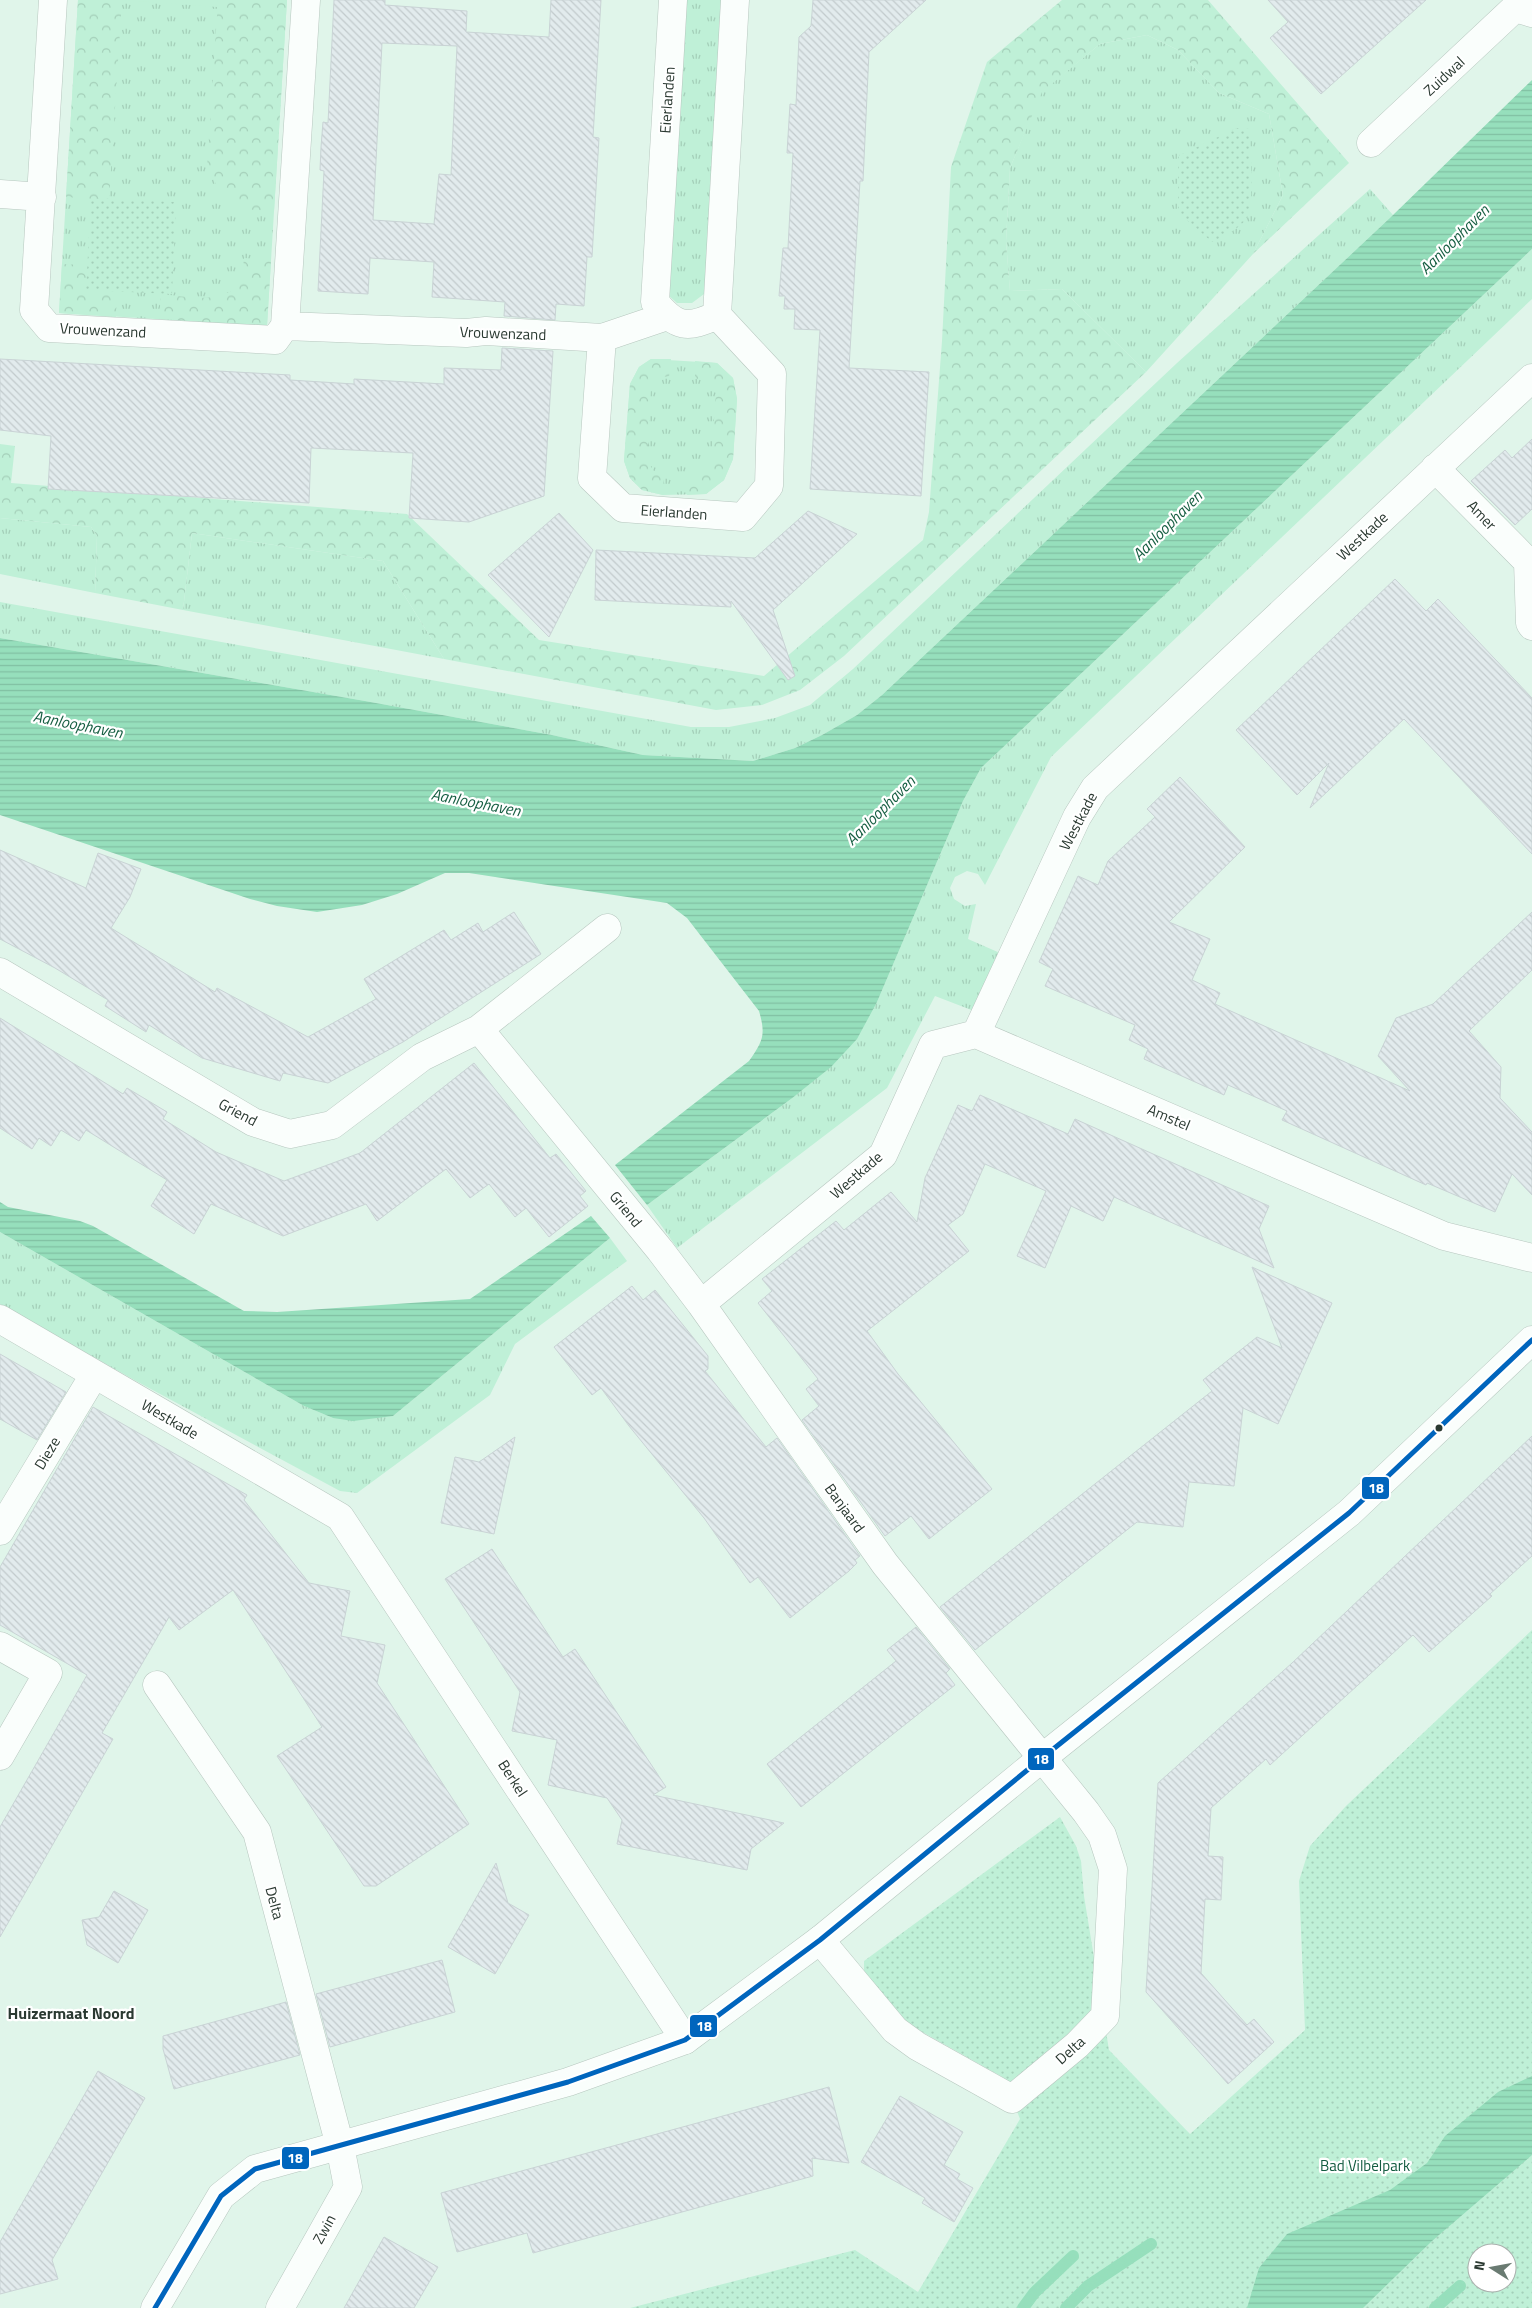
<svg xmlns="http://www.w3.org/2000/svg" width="1532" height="2308" font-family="'Titillium Web',sans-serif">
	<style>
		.grass { fill: url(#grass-tufts) }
		.forest { fill: url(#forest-crowns) }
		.park { fill: url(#park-dots); fill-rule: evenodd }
		.pitch { fill: #bff0d7 }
		.water { fill: url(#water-rules) }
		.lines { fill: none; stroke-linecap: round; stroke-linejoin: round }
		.stream { stroke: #96dfbc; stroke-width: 12 }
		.building { fill: url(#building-back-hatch); stroke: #c9d3d5; fill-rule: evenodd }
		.minor-casing { stroke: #b7c7bf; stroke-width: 29 }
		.tertiary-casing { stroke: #b7c7bf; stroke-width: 29 }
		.minor { stroke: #fafefc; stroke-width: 28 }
		.tertiary { stroke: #fafefc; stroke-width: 28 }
		.bus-1-casing { stroke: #fff; stroke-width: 9 }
		.bus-1 { stroke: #0065bd; stroke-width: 5 }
		.bus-dot { fill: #2a3931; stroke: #fff; stroke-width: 2 }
		.labels { text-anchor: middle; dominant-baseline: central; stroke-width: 4.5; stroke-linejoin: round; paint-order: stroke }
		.street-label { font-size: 15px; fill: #2a3931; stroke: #fff }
		.park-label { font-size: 15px; fill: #135c40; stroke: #fff }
		.water-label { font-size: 16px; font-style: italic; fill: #175f43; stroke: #fff }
		.neighbourhood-label { font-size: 16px; font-weight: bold; fill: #2a3931; stroke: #fff }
		.line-badge { stroke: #fff; stroke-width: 2 }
		.badge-label { font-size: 14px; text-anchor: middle; font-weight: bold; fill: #fff }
	</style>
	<defs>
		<pattern id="grass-tufts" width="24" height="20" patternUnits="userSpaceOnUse" patternTransform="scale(1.25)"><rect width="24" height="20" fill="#bff0d7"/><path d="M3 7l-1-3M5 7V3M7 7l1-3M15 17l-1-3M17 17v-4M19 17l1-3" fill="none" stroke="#a4cfb9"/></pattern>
		<pattern id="forest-crowns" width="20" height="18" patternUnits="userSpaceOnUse" patternTransform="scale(1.25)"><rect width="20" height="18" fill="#bff0d7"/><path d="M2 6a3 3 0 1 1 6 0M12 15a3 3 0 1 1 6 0" fill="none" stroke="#a4cfb9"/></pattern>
		<pattern id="park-dots" width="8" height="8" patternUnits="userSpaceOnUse" patternTransform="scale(1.25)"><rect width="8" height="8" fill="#bff0d7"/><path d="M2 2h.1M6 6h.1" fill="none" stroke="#a4cfb9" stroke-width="1.8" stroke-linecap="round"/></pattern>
		<pattern id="water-rules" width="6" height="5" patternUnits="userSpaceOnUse" patternTransform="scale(1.25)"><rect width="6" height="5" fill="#96dfbc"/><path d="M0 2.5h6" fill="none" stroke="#81c0a2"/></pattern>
		<pattern id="building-back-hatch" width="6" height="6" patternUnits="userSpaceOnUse" patternTransform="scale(1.25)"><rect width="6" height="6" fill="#e2ebed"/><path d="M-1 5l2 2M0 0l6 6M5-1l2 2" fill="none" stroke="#c2cacc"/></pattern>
	</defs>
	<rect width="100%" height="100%" fill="#e0f5ea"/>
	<path class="grass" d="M78,0h209l-20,326 -208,-13z
		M680,0h44l-16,277 -4,17 -12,9h-15l-10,-9z
		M1147,35l31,15 41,43 50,21 14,81 -30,59 -107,118 -84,-83 -52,2 -4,-50 4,-73 31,-76 59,-48z
		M1370,189l23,26 -511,480 -25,20 -35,20 -27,13 -42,13 -110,-6 -91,-20 -187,-34 -365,-63v-36l691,125h38l46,-9 35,-13 43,-36 324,-306z
		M1532,249v50l-481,458 -66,128 -7,-11 -11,-3 -12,6 -5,11 4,11 11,7 11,-2 -8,35 32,14 -26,58 -39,-15 -48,92 -210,160 -30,-43 144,-106 86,-97 86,-201 18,-33z
		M651,359l66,4 16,15 4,21 -4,60 -9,21 -18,14 -43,1 -21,-5 -12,-12 -6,-17 6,-77 9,-17z
		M0,518l91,9 6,9 -2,57 -95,-19z
		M192,533l191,28 61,98 -261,-49z
		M0,1232l304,174 29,12 60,-2 217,-178 17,23 -112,83 -25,51 -133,98 -17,-2 -204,-110 -136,-77z"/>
	<path class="forest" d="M78,0h44l-13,200 -43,-3z
		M218,0h69l-13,211 -33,-2 -20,-16 -14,-26z
		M1062,0h146l141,163 -96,91 30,-59 -14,-81 -50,-21 -41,-43 -31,-15 -47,9 -58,48 -32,76 -4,73 4,50 52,-2 84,83 -302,284 -44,34 -38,15 -46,5 -272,-51 -61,-98 -191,-28 -9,77 -88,-17 2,-57 -6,-9 -91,-9v-74l15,2 -4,37 396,31 132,126 225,36 159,-136 6,-28 13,-171 9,-174 36,-105z
		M244,258l27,2 -4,66 -108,-7 2,-25c24,2 68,13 81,-16 2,-5 1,-14 2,-20z
		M62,264l26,1 -1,25 30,1 -1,26 -57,-4z
		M651,359h20l-2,18 -10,-1 -8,9 -4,76 7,10 10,1 -1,23 -21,-5 -12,-12 -6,-17 6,-77 9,-17z
		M695,361l22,2 16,15 4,21 -4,60 -9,21 -18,14 -19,1 1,-22 12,-1 11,-12 5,-67 -9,-13 -12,-1z"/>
	<path class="park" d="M1237,128l13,1c0,17 5,77 -3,89 -9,12 -23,18 -35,24l-34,-30v-56z
		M91,198l85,4 -4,92 -86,-4z
		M1532,1630v678h-902l225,-58 63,42 102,-173 -16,-41 -103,-58 -37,-48v-11l196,-144 16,29 5,15 3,35 25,154 81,84 115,-104 -6,-149 11,-35 36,-40zM1477,2253h30v30h-30z"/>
	<path class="pitch" d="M122,0h96l-1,7z"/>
	<path class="water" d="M1532,80v169l-551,519 -18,33 -86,201 -20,37 -26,28 -40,32 -144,106 -32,-40 134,-104c14,-20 17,-26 10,-50l-72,-93 -20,-15 -198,-30h-24l-48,21 -35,11 -45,7 -40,-6 -27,-7 -250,-84v-177l365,63 187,34 91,20 110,6 42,-13 27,-13 35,-20 25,-20 511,-480z
		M0,1202l8,5 72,14 13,5 151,85 33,1 193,-13 121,-83 19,22 -217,178 -40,5 -20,-3 -29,-12 -304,-174z
		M1532,2076v79l-100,86 -69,67h-116l12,-40 28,-34 103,-44 37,-27 18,-27 53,-44z"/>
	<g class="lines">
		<path class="stream" d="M1023,2308l11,-15 39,-37
			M1066,2308l22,-22 63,-42
			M1435,2308l25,-22"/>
	</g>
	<path class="building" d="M334,0h51v5l82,6 -1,21 83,5 2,-37h50l-8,137 6,1 -7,119h-5l-3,49 -28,-2 -1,16 -51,-4 1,-14 -73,-5 2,-35 -64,-4 -2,36 -50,-3 6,-120 -4,-1 1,-23 2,-25 5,1zM382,43l75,3 -6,129 -12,-1 -5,50 -61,-4z
		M813,0h113l-57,52 -6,129h-3l-11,187 80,4 -8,124 -111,-7 10,-159 -26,-1 1,-20h-11l1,-13h-6l4,-48h5l5,-95h-6l3,-49 6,1 3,-68 12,-11z
		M1268,0h158l-105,94 -51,-56 18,-16z
		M502,348l51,3 -9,145 -75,26 -60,-4 4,-65 -102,-5 -2,55 -261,-14 3,-53 -51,-6v-71l290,16v5l64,4v-5l90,5v-16l57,2z
		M1532,439v70l-17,16 -44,-44 34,-31 7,8z
		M808,511l49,23 -84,76 22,66 -7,4 -57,-79v6l-136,-7 1,-50 159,8z
		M559,513l34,37 -44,87 -61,-62z
		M1395,579l31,32 12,-12 94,99v156l-128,-135 -94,89 19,-45 -32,32 -61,-65z
		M1180,777l65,70 -76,75 41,17 -18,41 28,13 -5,11 195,87 -32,-35 18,-38 37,-14 99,-92v58l-63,61 32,36 -1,31 32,34v63l-20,-21 -17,38 -68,-29 -1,2 -144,-65 5,-9 -59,-26 -4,10 -80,-36 4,-10 -19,-9 6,-15 -90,-39 8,-17 -14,-7 39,-86 20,9 10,-24 47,-44 -8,-8z
		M0,850l86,38 12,-35 43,16 -11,28 -19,31 104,64 2,-4 91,49 68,-38 -12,-20 80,-49 7,10 27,-17 5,9 31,-20 27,42 -138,88 -75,41 -45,-10 -3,8 -78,-23 -53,-33 -3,7 -41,-26 3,-6 -53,-32 -55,-29z
		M0,1018l123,76 4,-6 40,24 -4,7 53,33 68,29 76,-28 114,-90 76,95 6,-4 30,37 -6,5 8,10 -39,31 -23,-29 -11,9 -26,-33 -19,14 -24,-29 -69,52 -11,-17 -83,32 -72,-32 -17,30 -43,-28 16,-26 -81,-50 -7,11 -18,-11 -10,16 -12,-8 -7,11 -32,-21z
		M980,1095l88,39 7,-15 194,87 -10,23 15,39 -160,-71 -11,24 -32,-15 -26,62 -28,-12 29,-65 -61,-27 -22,50 -15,11 21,26 -102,80 31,43 94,115 -63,50 -18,-23 -26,20 -83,-116 17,-14 -13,-17 12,-10 -60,-76 14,-12 -10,-12 74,-58 8,9 47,-38 26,30 8,-44 33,-73 14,6z
		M1252,1267l80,36 -54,121 -35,-16 -9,78 -45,-4 -6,45 -46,-5 -162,128 -35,-43 272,-216 -9,-11 54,-43 25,11z
		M632,1286l11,14 12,-10 53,66v13l-3,2 61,76 11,-9 83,118 -5,4 2,3 -8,8 -59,47 -32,-41 -8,6 -46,-65 -75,-92 -28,-38 -9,7 -38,-48z
		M0,1354l66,38 -29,48 -37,-21z
		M93,1407l154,88 -3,5 65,83 41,8 -9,45 44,9 -8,38 92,141 -93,62h-12l-87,-130 45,-29 -89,-137 -54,40 -10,-13 -67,116 11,6 -113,198v-110l87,-152 -87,-50v-58z
		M1532,1436v120l-42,38 2,2 -63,56 -16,-17 -143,130 -4,-6 -55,49 -3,48 15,1 -2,43 -16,-1 -4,74 46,52 7,-6 20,23 -46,42 -82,-92 12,-209 134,-120z
		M515,1437l-21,97 -53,-11 14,-66 24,5z
		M492,1549l71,108 12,-8 91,138 -13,8 131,28 -33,26 -4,21 -130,-26 5,-24 -15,-22 -59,-13 9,-45 -45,-9 8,-39 -75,-113z
		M916,1627l34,42 -4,4 9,12 -154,122 -34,-43 129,-103 -9,-11z
		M496,1863l12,40 21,12 -34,59 -47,-27z
		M114,1891l34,19 -30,53 -31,-18 -5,-25 17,-3z
		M442,1960l13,52 -125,35 -14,-53z
		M286,2002l14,53 -126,34 -11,-40v-13z
		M98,2071l47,27 -93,162 6,19 -58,15v-52z
		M829,2087l20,76 -37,-5 1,18 -280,77 -6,-20 -70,19 -16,-59z
		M900,2096l63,36 -19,33 16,9 -3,5 16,9 -19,34 -32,-19 3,-5 -64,-36z
		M384,2237l54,30 -24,41h-70z"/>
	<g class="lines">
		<g class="minor-casing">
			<path id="minor" d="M53,0l-19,310 15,18 226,12 10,-14 21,-326
				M673,0l-18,302c21,26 33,27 62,13l18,-315
				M1371,143l144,-135 17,5
				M0,194l42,3
				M667,316l-65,22 -10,140 31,30 120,9 26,-31 3,-112 -55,-59
				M285,326l181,7 20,-2 116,7
				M1435,468l93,94h4
				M1528,562l2,61 2,3
				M0,972l253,150 37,12 42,-9 90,-68 57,-28 128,-101
				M479,1029l181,221 41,54 184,260 201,248 16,23 11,34 -8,147 -28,29 -65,54 -95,-53 -22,-16 -75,-90
				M976,1034l468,202 88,22
				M701,1304l182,-149 50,-110 43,-11 101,-217 18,-29 437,-410
				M0,1319l340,198 345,523
				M0,1531l94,-156
				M0,1646l48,27 -48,83
				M157,1685l100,147 83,314 8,41 -68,121"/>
		</g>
		<g class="tertiary-casing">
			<path id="tertiary" d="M155,2308l66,-112 34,-27 313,-87 117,-42 135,-100 222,-182 307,-245 183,-173"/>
		</g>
		<use href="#minor" class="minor"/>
		<use href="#tertiary" class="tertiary"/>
		<g class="bus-1-casing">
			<path id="bus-1" d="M155,2308l66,-112 34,-27 313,-87 117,-42 135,-100 222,-182 307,-245 183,-173"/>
		</g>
		<use href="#bus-1" class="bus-1"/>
	</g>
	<circle class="bus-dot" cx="1439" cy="1428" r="4.5"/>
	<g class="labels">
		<g class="street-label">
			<text transform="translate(1444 76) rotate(-43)">Zuidwal</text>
			<text transform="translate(667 100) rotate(-86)">Eierlanden</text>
			<text transform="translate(103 330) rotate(3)">Vrouwenzand</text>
			<text transform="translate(503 333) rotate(2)">Vrouwenzand</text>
			<text transform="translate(674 512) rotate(4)">Eierlanden</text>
			<text transform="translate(1482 515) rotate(46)">Amer</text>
			<text transform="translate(1362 536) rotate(-43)">Westkade</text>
			<text transform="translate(1078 821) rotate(-62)">Westkade</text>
			<text transform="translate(238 1112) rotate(28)">Griend</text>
			<text transform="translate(1169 1117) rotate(23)">Amstel</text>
			<text transform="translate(856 1175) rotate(-41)">Westkade</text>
			<text transform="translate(626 1209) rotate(51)">Griend</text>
			<text transform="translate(170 1419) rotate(30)">Westkade</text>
			<text transform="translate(47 1453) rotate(-59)">Dieze</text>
			<text transform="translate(845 1508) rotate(54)">Banjaard</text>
			<text transform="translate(513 1778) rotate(57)">Berkel</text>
			<text transform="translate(275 1903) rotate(75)">Delta</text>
			<text transform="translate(1070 2050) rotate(-42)">Delta</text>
			<text transform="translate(324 2229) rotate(-61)">Zwin</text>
		</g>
		<g class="park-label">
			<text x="1365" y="2165">Bad Vilbelpark</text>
		</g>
		<g class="water-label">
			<text transform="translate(1454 239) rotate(-45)">Aanloophaven</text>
			<text transform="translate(1167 525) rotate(-45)">Aanloophaven</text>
			<text transform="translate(78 724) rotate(11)">Aanloophaven</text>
			<text transform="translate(476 802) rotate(11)">Aanloophaven</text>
			<text transform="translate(880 810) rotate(-45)">Aanloophaven</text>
		</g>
		<g class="neighbourhood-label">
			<text x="71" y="2013">Huizermaat Noord</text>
		</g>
	</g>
	<g class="line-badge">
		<rect x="1361" y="1476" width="29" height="24" rx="5" fill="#0065bd"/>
		<rect x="1027" y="1747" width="28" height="24" rx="5" fill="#0065bd"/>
		<rect x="689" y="2014" width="29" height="24" rx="5" fill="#0065bd"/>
		<rect x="281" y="2146" width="29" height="24" rx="5" fill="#0065bd"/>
	</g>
	<g class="badge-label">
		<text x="1376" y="1493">18</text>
		<text x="1041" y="1764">18</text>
		<text x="704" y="2031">18</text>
		<text x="295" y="2163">18</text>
	</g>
	<g transform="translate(1492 2268) rotate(281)"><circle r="24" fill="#ffffff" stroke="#aab0ad"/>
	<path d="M0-4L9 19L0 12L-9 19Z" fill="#6a7b72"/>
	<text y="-8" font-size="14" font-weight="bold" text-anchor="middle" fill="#2a3931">N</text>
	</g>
</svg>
